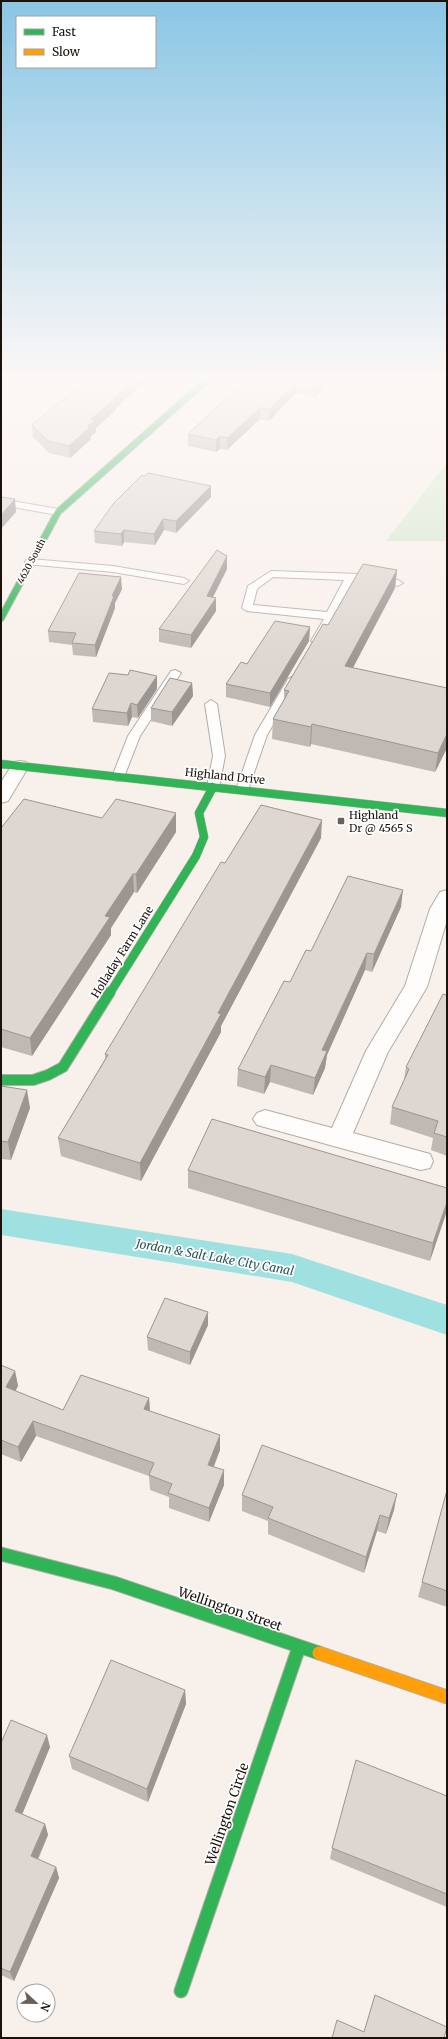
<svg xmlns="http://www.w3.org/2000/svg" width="448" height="2039" font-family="Merriweather,serif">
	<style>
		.green { fill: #d7e8d0 }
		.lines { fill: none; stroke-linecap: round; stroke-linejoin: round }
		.canal { fill: #9ee1e0; fill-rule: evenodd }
		.lane-casing { stroke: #b4aca7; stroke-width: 2 }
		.street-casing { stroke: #b4aca7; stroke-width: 2 }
		.fast-far3-casing { stroke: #b4aca7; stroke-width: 8 }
		.fast-far2-casing { stroke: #b4aca7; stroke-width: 9 }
		.fast-far1-casing { stroke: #b4aca7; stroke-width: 12 }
		.fast-casing { stroke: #b4aca7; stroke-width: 15 }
		.slow-casing { stroke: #b4aca7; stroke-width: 15 }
		.lane { fill: #fefdfc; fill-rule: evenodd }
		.street { fill: #fefdfc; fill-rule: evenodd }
		.fast-far3 { stroke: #30b455; stroke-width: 6 }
		.fast-far2 { stroke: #30b455; stroke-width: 8 }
		.fast-far1 { stroke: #30b455; stroke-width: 10 }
		.fast { stroke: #30b455; stroke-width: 13 }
		.slow { stroke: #ff9f0a; stroke-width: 13 }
		.wall { fill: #bfb8b3 }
		.shaded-wall { fill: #9b9692 }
		.building { fill: #ded6d0; stroke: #9b9692 }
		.poi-dot { fill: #686059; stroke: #fff; stroke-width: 1.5 }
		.labels { text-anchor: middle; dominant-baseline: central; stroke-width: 3.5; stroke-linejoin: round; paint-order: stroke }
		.far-street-label { font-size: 9px; fill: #1a120b; stroke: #fff }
		.street-label { font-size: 11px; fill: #1a120b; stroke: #fff }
		.poi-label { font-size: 11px; fill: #1a120b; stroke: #fff; text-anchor: start }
		.water-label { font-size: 12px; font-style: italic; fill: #2a5758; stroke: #fff }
		.near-street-label { font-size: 13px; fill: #1a120b; stroke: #fff }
	</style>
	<rect width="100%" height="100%" fill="#f8f0eb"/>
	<path class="green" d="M447,463v78h-61z"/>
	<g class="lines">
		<path class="canal" d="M1,1209l291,45 155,51v30l-155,-53 -291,-47z"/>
		<g class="lane-casing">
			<path id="lane" d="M1,499l57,10 5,3 -5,3 -57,-10z
				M30,559l83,7 71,12 5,3 -5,3 -71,-12 -87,-8 -1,-2 1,-2z
				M271,571l89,3 38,6 5,3 -5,3 -43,-6 -32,61 -6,3 -6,-3 13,-22 -77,-8 -5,-3 6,-22zM273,577l71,3 -17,32 -74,-7 4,-16z
				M175,670l6,3 -41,63 -16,41 -6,4 -4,-1 -2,-3 16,-41 43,-65z
				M294,676l6,3 -33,56 -19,55 -2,3h-8l-2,-3 19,-55 33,-56z
				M211,700l6,4 8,52 -6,31 -6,4 -6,-4 6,-31 -8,-52z"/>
		</g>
		<g class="street-casing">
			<path id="street" d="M20,761l6,1 3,4 -21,35 -7,2v-21l13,-20z
				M447,890v30l-20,67 -39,65 -35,81 77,21 3,7 -3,7 -9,2 -164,-45 -4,-6 4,-6 8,-3 67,18 34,-77 39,-65 25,-77 10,-17z"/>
		</g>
		<g class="fast-far3-casing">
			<path id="fast-far3" d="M1,618l57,-106 150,-133"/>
		</g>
		<g class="fast-far2-casing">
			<path id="fast-far2" d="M1,764l446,49
				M110,993l86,-137 8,-19 -5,-24 14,-26"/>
		</g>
		<g class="fast-far1-casing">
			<path id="fast-far1" d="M1,1080h32l15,-5 15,-8 47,-75"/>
		</g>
		<g class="fast-casing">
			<path id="fast" d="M1,1554l113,29 205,70
				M181,1991l118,-344"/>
		</g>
		<g class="slow-casing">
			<path id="slow" d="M319,1653l128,44"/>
		</g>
		<use href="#lane" class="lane"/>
		<use href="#street" class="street"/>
		<use href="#fast-far3" class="fast-far3"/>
		<use href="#fast-far2" class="fast-far2"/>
		<use href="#fast-far1" class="fast-far1"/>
		<use href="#fast" class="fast"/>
		<use href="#slow" class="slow"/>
	</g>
	<path class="wall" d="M247,379h84l-16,18 -19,-4 -27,28 -9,-2 -33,31 -7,-1 -4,3 -28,-6v-12z
		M116,408v2l-20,18v4l-5,4v3l-21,19 -21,-5 -16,-16 -1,-12z
		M211,497l-35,36 -12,-3 -9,15 -31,-3 -2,4 -27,-3 -1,-12z
		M227,569l-14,28 3,1v13l-25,37 -32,-6v-13z
		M397,570l-2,18 -42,80 94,20v60l-12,24 -124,-28 -1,3 -38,-8 1,-20 11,-19v-10l44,-65z
		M122,589l-7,14v5l-19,49 -23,-2 -1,-10 -23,-3 -1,-11z
		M310,627l-1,14 -39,66 -44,-10v-13l21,-20z
		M128,675l29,1v13l-19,29 -6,-1 -4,9 -35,-4 -1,-13z
		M192,683l1,13 -21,30 -21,-5v-13z
		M102,818l74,14 -39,61 -3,-1 -23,36v7l-79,121 -31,-9v-219z
		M321,838l-100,188v6l-80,149 -80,-25 -3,-18 47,-79v-5l120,-191z
		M401,907l-29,65 -7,-2 -38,85 -2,13 -12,27 -43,-13 -6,12 -27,-8 1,-17 52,-87 21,-31z
		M447,995v161l-16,-6 2,-12 -43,-14 2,-17 12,-27 2,-13z
		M1,1086l29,22 -19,52 -10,-1z
		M188,1170l259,18 -17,73 -242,-73z
		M208,1325l-18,40 -42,-15 -1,-13z
		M1,1365l14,6 3,15 -3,5 48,19 86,-12 1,13 70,39 -6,17 10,18 -15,37 -40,-14v-11l-19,-7 -1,-14 -113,-40 -15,26 -20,-8z
		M447,1490v117l-29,-10 4,-15z
		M242,1495l152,15 -8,24 -9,-3 -13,42 -96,-39v-13l-26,-10z
		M185,1690l1,14 -38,98 -76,-33 -3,-13z
		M1,1743l49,4 -28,67 23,10 3,11 -10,25 18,7 3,11 -45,103 -13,-6z
		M447,1796v111l-117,-48 2,-11z
		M375,1995l69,43 -80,-6z"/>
	<path class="shaded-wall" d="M135,379h14l-33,29v2l-20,18v4l-5,4v3l-21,19 -1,-12 18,-19 4,-8 22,-21z
		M320,379h11l-16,18v-12z
		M296,382v11l-27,28 1,-12z
		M260,408v11l-33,31v-12z
		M220,436v13l-4,3v-12z
		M211,486v11l-35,36v-12z
		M15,499l1,13 -15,17v-14z
		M163,519l1,11 -9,15 -1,-11z
		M124,530v12l-2,4 -1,-12z
		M227,556v13l-20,40v-13z
		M397,570l-2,18 -52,98 2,-20z
		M121,577l1,12 -7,14v5l-19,49 -1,-12 17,-49z
		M216,598v13l-25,37v-13z
		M310,627l-1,14 -39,66v-14z
		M157,676v13l-19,29 -1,-13z
		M192,683l1,13 -21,30v-14z
		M131,703l1,14 -4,9 -1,-13z
		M312,724l-1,20 -1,3 1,-20z
		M447,734v14l-12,24 3,-19z
		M176,813v19l-39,61 -1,-19z
		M322,820l-1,18 -100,188v6l-80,149 -1,-18 78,-150z
		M133,874l1,18 -23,36v7l-79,121 -2,-18 75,-122z
		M403,890l-2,17 -29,65 2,-18z
		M367,953l-2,17 -38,85 -2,13 -12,27 2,-17 7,-28z
		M271,1065l-1,17 -6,12 1,-17z
		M27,1090l3,18 -19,52 -3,-18z
		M447,1202v9l-17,50 3,-18z
		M208,1312v13l-18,40v-13z
		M15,1371l3,15 -9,17 -3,-16z
		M149,1398l1,15 -6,-4z
		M33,1421l3,15 -15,26 -3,-15z
		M220,1435v15l-12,30v-15z
		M224,1470v15l-15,37v-14z
		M397,1494l-3,16 -8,24 3,-16z
		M380,1515l-3,16 -13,42 2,-16z
		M185,1690l1,14 -38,98 -1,-13z
		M47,1735l3,12 -31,75 -4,-11z
		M45,1824l3,11 -14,32 -3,-11z
		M56,1867l3,11 -45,103 -4,-9z"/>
	<path class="building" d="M87,379h48l-22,19h3l-25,21 4,1 -8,7h3l-21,19 -21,-5 -16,-16z
		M247,379h73l-5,6 -19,-3 -26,27 -10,-1 -33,30 -7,-2 -4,4 -28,-6z
		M148,473l63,13 -35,35 -13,-2 -9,15 -30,-4 -3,4 -27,-3 19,-27 29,-29 3,1z
		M1,497l14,2 -14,16z
		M217,550l10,6 -20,40 9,2 -25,37 -32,-6z
		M363,564l34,6 -52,96 102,22v46l-9,19 -126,-29 -1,3 -38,-8 16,-28 -5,-1 39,-66 5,1z
		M79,573l42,4 -9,19h2l-19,49 -23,-2 4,-10 -28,-2z
		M275,621l35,6 -40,66 -44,-9 15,-22 6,2z
		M130,670l27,6 -20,29 -6,-2 -4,10 -35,-4 17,-36 19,2z
		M170,678l22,5 -20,29 -21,-4z
		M24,799l78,19 14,-19 60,14 -40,61h-3l-28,42 5,1 -80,121 -29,-9v-51l1,-1 -1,-1v-148z
		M261,805l61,15 -104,193 3,1 -81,149 -82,-25 50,-83 -3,-1 116,-192 4,1z
		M348,876l55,14 -29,64 -7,-1 -45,97 5,1 -12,27 -44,-13 -6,12 -27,-8 46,-88 6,1 16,-32 5,1z
		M443,994l4,1v142l-13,-4 4,-12 -46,-14 17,-38 -3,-2z
		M1,1086l26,4 -19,52 -7,-1z
		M212,1119l235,69v14l-14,41 -245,-73z
		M165,1298l43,14 -18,40 -43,-15z
		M1,1365l14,6 -9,16 57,23 18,-35 68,23 -5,11 76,26 -12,30 16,5 -15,38 -41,-15 4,-9 -23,-9 5,-12 -121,-42 -15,26 -17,-7z
		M262,1445l135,49 -8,24 -9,-3 -14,42 -98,-39 5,-11 -31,-12z
		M447,1490v101l-25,-9z
		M111,1660l74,30 -38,99 -78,-33z
		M11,1720l36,15 -32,76 30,13 -14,32 25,11 -46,105 -9,-4v-225z
		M356,1760l91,36v98l-115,-46z
		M375,1995l72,32 -3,11h-112l5,-18 27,12z"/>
	<linearGradient id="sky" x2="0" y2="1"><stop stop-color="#8ac6e5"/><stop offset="0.57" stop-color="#fcf8f6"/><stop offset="1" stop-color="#fcf8f6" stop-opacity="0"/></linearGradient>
	<rect width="448" height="665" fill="url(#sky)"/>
	<rect class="poi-dot" x="337" y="817" width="8" height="8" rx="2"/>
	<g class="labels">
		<g class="far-street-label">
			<text transform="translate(31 561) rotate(-62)">4620 South</text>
		</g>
		<g class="street-label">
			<text transform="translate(225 776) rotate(6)">Highland Drive</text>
			<text transform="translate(122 952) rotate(-58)">Holladay Farm Lane</text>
		</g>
		<g class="poi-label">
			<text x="349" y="815">Highland<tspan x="349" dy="13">Dr @ 4565 S</tspan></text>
		</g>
		<g class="water-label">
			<text transform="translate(215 1257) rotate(10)">Jordan &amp; Salt Lake City Canal</text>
		</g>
		<g class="near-street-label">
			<text transform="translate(230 1609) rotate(19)">Wellington Street</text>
			<text transform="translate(227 1814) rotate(-71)">Wellington Circle</text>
		</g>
	</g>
	<rect width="448" height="2039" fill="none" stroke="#1a120b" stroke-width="4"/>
	<rect x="16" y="16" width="140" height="52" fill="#ffffff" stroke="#a3a09d"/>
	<rect x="24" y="29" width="20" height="6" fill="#30b455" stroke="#a3a09d"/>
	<text x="52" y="36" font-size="12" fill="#1a120b">Fast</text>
	<rect x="24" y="49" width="20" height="6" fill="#ff9f0a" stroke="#a3a09d"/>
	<text x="52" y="56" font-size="12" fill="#1a120b">Slow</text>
	<g transform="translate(36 2003) rotate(112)"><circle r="19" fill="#ffffff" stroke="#a3a09d"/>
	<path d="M0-3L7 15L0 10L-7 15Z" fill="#686059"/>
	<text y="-6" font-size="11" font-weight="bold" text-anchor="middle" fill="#1a120b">N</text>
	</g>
</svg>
